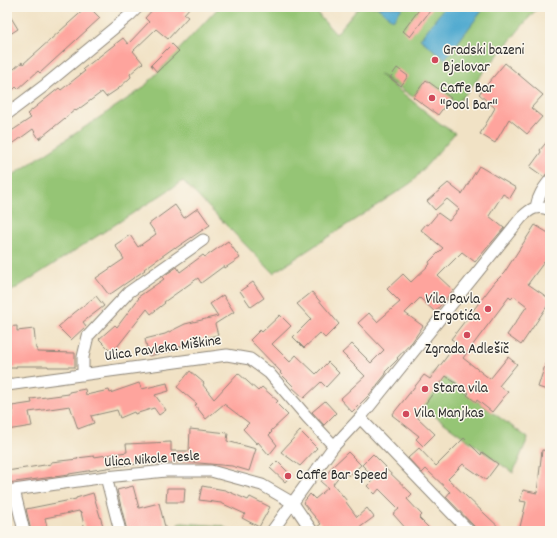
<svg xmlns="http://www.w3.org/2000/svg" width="557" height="538" font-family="Dekko,sans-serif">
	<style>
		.green { fill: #95c575; stroke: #607850 }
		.water { fill: #53abd0; stroke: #3f6b7e }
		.building { fill: #fea49d }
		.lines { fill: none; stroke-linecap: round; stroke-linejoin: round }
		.minor-casing { stroke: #8e8678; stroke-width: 13 }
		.minor { stroke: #fff; stroke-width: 11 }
		.poi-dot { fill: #d1495b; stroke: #fbf7ec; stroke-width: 1.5 }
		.labels { text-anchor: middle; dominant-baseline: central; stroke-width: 3; stroke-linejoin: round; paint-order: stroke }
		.poi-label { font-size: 15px; fill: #2b2b2b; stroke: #fbf7ec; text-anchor: start }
		.street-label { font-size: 15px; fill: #2b2b2b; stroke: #fbf7ec }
	</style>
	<rect width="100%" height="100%" fill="#fbf7ec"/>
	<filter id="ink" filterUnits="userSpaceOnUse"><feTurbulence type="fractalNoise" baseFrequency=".025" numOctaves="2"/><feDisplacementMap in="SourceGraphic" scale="8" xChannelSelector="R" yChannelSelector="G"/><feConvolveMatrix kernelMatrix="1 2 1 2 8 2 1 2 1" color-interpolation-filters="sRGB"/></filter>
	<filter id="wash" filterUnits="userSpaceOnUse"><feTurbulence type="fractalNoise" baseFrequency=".012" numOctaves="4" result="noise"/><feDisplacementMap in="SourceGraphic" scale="16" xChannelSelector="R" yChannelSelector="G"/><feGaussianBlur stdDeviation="0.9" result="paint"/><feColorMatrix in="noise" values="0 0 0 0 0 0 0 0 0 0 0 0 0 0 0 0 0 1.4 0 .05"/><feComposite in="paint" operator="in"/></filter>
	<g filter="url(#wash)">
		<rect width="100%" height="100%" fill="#f1e2c5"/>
		<path class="green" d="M219,7h96l6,11 15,16 23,-27h179l-81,97 -31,-24 -13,17 -34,-23 63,51 13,8 -44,50 -138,90 -90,-92 -176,113v-115l135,-90z
			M435,371l93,67 -15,35 -99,-72z
			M182,523l40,3 9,5h-51l-2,-7z"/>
		<path class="water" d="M377,7h26l-10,13z
			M445,7h40l-40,52 -25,-20z"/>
		<g id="blocks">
			<path class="building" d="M87,7h2l11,11 -60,55 -2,-2 -20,18 -2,-2 -9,9v-21l15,-13 1,2z
				M155,7h35l-6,7 4,3 -20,22 -12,-10 -23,22 10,12 -13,11 1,3 -13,12 -12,8 -4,-5 -26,19 -1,-1 -36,29 -6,-10 -26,19v-14l24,-16 -4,-4 32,-26 2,2 24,-19 -2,-2 40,-31 5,6 21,-22 -4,-4z
				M421,7h12l-23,30 -7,-6z
				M7,11l11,18 -11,7z
				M172,44l7,7 -22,21 -6,-7z
				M505,63l38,32 -12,13 11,9 -15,17 -18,-15 -14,24 -15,-9 15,-26 -16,-14z
				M397,68l11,8 -7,10 -11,-8z
				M426,80l25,18 -13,17 -25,-18z
				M550,138v31l-6,8 -14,-10 11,-15 -1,-2z
				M479,166l37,22 -6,10 -7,-4 -14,22 15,12 -29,34 -13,-10 -24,24 15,14 -18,22 -15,-14 -15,15 18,13 -11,16 -15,16 1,1 -13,13 1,2 -17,21 -17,17 -12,-13 25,-23 -23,-23 10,-9 19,19 13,-13 -26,-27 11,-10 8,9 23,-20 -13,-13 16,-15 8,8 19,-18 -1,-2 14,-14 -22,-18 5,-6 2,1 10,-12 11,8 10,-12 -12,-10 -12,11 -8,-9 21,-18 14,11z
				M175,205l9,13 14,-10 12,17 -34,23 -1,-1 -31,22 1,1 -36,25 -13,-17 28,-19 -9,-14 15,-10 8,12 18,-13 -7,-10z
				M535,225l15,9v20l-22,30 22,15v3l-29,43 -14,-10 20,-29 -13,-10 -3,3 -2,-2 -46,61 27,21 18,-22 9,7 -18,22 9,6 -16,20 -15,-12 -1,2 -9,-7 2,-2 -23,-17 -27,36 1,1 -3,4 18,17 -12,12 -7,-7 3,-3 -27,-21 32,-40 6,4 27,-36 -6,-4 44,-57 9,-9z
				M228,241l12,17 -15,10 -1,-2 -23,17 -3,-5 -34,24 1,1 -14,11 -4,-5 -30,38 -5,5 -13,-13 16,-14 2,2 22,-29 -1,-1 26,-18 -2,-2 15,-10 3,5 23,-17 2,2z
				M253,282l11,16 -13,9 -11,-16z
				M312,292l27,32 -14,14 -5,-5 -16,15 -11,-11 18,-18 -14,-15z
				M223,295l11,17 -19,12 3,11 -27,6 -19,10 -23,5 -4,-17 20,-5 20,-10 33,-8 -8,-12z
				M96,296l8,10 -21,16 3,4 -15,14 -13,-13 16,-14z
				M280,315l11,11 -19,18 18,18 6,-7 20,19 12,-12 11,11 -13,14 -5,-5 -17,16 -12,-11 1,-1 -13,-13 1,-1 -31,-32 10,-10 2,2z
				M17,326v5l17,-2 2,20h1v3l38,1v14h-27v-1h-32v2h-9v-41z
				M548,356h2v35l-12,-4z
				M190,371l14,12 -1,2 11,14 24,-26 20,18 4,-4 16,14 -2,2 12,12 -17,16 1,1 -3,3 8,10 -8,10 -11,-13 -1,2 -14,-15 6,-6 -25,-19 -18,15 -11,-14 2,-1 -20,-17z
				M139,383l3,6 25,-6 2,8 -14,4 11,15 -7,5 -5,-7 -19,6 -1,-2 -14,6 -3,-8 -26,6 3,7 -16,6 -8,-23 -41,6 3,14 -25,4v-13l6,-1 -1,-10 20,-3 -1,-4 38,-5v-2l16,-3 1,6 23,-5 1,3z
				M325,401l11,12 -12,12 -12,-13z
				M190,429l38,4 -1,8 29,8 -7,22 -17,-5 -33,-3 -16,-1 -29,2v-1l-28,2 -57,9v1l-62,8v-12l44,-7v-2l27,-3 -1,-1 17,-2v1l33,-5 -1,-8 45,-2v9h18z
				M300,431l17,17 -17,18 -19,-14z
				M464,438l17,17 1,-3 16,12 -12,16 -23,-16 -15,15 55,52h-27l-2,-5 -28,-29 4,-5 -24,-23 -4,4 -14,-15 11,-10 17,18z
				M542,450l8,1v80h-31l7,-29 -6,-1 3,-11 14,3z
				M348,452l13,13 -12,11 -5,-6 -11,14 14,17 -1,1 11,15 10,-9 7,9 -19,14h-36l-2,-4 4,-3 -18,-21 7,-9 5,5 13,-11 -7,-6 11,-15z
				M373,454l13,13 -1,1 27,26 -5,5 15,16 -3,3 13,13h-24l-15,-17 6,-5 -20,-20 -4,5 -8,-8 8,-8 -13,-13z
				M277,461l14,14 -6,7 -15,-14z
				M133,486l6,22 20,-5 7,28h-39l-10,-41z
				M202,486l23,4 23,10 2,-3 20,10 -11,20 -17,-9 3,-4 -24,-11 -22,-3z
				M167,488h18l-1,14h-18z
				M93,493l10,33 -18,4 -4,-18 -1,1 -1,-2 -34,7 3,13h-17l-5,-22 50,-10v-1z"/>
		</g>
	</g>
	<g filter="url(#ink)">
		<use href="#blocks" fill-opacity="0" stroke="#8e8678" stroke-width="1"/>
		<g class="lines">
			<g class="minor-casing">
				<path id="minor" d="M7,114l37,-28 86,-71 8,-8
					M536,207c2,-11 7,-18 14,-27
					M83,375v-18l5,-21 41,-44 74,-52
					M7,385l220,-30 23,4 19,14 38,44 27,29
					M360,418l109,113
					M106,477l14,54
					M14,490l10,41
					M7,491l99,-14 60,-6h45l51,14 31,18 19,28
					M272,531l62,-85 26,-28 161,-200c9,-9 16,-14 29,-8"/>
			</g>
			<use href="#minor" class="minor"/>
		</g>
	</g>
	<g class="poi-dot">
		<circle cx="435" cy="60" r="4"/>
		<circle cx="432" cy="98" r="4"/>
		<circle cx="488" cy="309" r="4"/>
		<circle cx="467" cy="335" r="4"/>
		<circle cx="425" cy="389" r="4"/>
		<circle cx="406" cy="414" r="4"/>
		<circle cx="288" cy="476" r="4"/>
	</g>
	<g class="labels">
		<g class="poi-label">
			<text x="443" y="51">Gradski bazeni<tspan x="443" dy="17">Bjelovar</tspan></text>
			<text x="440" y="89">Caffe Bar<tspan x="440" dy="17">"Pool Bar"</tspan></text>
			<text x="480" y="300" text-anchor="end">Vila Pavla<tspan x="480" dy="17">Ergotića</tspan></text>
			<text x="467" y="350" text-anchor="middle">Zgrada Adlešič</text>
			<text x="433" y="389">Stara vila</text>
			<text x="414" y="414">Vila Manjkas</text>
			<text x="296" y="476">Caffe Bar Speed</text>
		</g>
		<g class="street-label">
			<text transform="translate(163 349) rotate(-8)">Ulica Pavleka Miškine</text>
			<text transform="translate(152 460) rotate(-4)">Ulica Nikole Tesle</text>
		</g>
	</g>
	<rect width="557" height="538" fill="none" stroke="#fbf7ec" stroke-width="24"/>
</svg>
